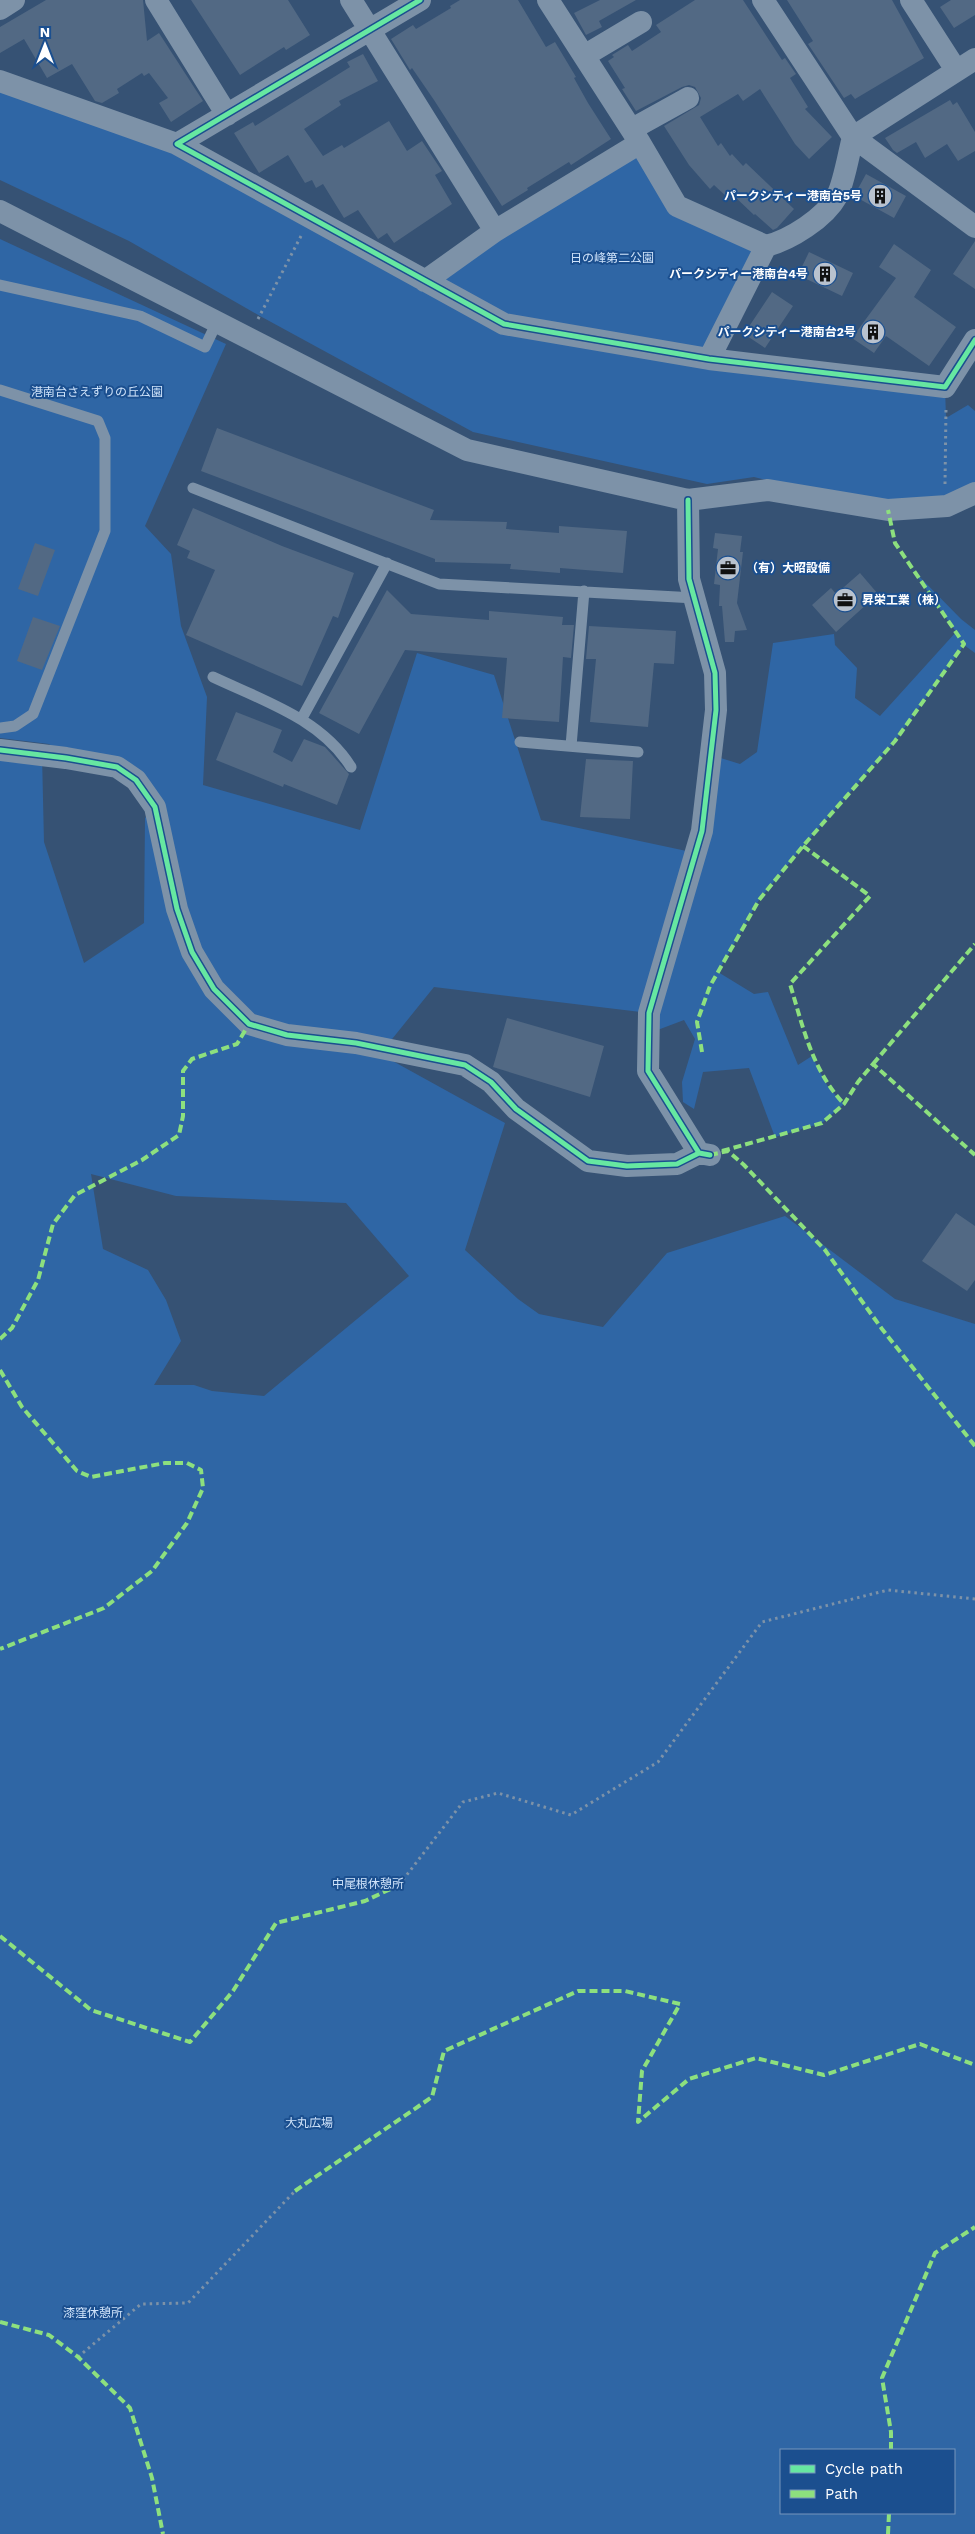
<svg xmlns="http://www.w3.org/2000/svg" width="975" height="2534" font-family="'Work Sans','Noto Sans JP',sans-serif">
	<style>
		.green { fill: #2f66a5; fill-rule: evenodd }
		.building { fill: #526984 }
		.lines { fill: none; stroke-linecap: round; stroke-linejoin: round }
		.path { stroke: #7d92a8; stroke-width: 3; stroke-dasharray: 2.5 4; stroke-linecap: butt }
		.service { stroke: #7d92a8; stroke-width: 11 }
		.minor { stroke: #7d92a8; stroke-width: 22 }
		.quiet { stroke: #8de07e; stroke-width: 4; stroke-dasharray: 8 4; stroke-linecap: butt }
		.cycleway-casing { stroke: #1b4f8f; stroke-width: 8 }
		.cycleway { stroke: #66e7a1; stroke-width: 5 }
		.labels { text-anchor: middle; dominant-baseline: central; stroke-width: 4; stroke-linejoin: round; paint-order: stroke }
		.poi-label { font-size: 12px; font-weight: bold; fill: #fff; stroke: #1b4f8f; text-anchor: end }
		.park-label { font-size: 12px; fill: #cfe3fa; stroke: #1b4f8f }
	</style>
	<rect width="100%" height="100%" fill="#365274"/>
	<path class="green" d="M0,81l177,63 248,137 215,-138 37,63 89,40 -57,112 236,29 1,31 22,-13 7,6v82l-87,17 -134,-33 -47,7 -234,-52 -213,-116 -131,-75 -129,-61z
		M0,239l226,105 -81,182 26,28 10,72 26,71 -4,88 157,45 57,-177 77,22 47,145 155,33 15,-98 29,9 17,-12 16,-109 61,-9 1,11 22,23 -2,30 25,18 76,-84 -44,-63 49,50 14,11v23l-11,-8 -69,96 -92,105 -44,54 -41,72 36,22 14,-2 30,73 14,-9 16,31 16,17 -22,19 -47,14 -26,-69 -46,4 -9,37 -11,-7 -1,-20 13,-43 -11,-19 -37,14 2,-21 -215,-26 -54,67 125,69 -40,127 53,49 21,15 64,13 64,-74 118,-37 110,83 80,25v1210h-975v-1784l42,5 2,87 40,121 60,-40 1,-105 10,-11 -19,-27 -70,-22 -17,-14 -49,-6zM91,1174l85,22 170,7 63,73 -145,120 -52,-5 -18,-6h-40l27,-44 -15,-41 -18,-30 -45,-21zM781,2450h173v63h-173z"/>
	<path class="building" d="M46,0h97l4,41 12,-8 44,68 -32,21 -12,-19 9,-5 -19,-25 -5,3 -2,-3 -25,16 2,4 -17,10 -7,-2 -23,-37 -25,14 -23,-39 -24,14v-26z
		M191,0h97l22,35 -24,15 -2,-3 -44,28z
		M460,0h58l28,47 9,-5 21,35 -2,1 14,25 23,36 -40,26 -2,-3 -42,26 1,2 -26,16 -68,-106 -22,-32 -2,2 -19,-31 22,-14 3,4 35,-21 -1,-2z
		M600,0h36l-37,21 3,6 -16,8 -12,-22z
		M695,0h48l39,60 3,-2 11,16 -6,4 18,29 -3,2 27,28 -23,22 -14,-15 -35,-55 -17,12 -5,-7 -38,23 18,29 3,-3 9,13 2,-2 11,12 3,-3 48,46 -17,19 -4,2 -18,-16 -1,1 -22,-21 -4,4 -14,-13 -4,4 -21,-24 -25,-39 35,-21 2,-7 -6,-11 -6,-2 -7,2 -46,24 -14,-22 3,-1 -17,-27 6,-4 -2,-2 16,-10 4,6 29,-19 -5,-7z
		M787,0h105l32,58 -69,41 -4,-5 -7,4 -36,-54 5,-3z
		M951,0h24v15l-21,13 -14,-21z
		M363,54l15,27 -39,20 2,4 -37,24 19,27 19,-11 2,3 45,-27 18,30 15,-10 20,30 -7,4 17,29 -58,39 -7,-10 -9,6 -20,-29 -14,8 -21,-34 -7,4 -4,-8 -7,3 -17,-28 -29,18 -25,-40 19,-11 2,4 95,-59 -3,-5z
		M950,100l3,5 4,-3 18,30v19l-17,10 -11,-17 -22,14 -9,-16 -19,11 -4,-3 -8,-12z
		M866,174l40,22 -12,22 -40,-22z
		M975,241v48l-22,-15z
		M894,244l37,26 -17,27 42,30 -27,39 -43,-30 -12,17 -22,-15 44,-60 -17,-11z
		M809,252l44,21 -11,23 -44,-21z
		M772,292l21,14 -28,42 -21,-14z
		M217,428l217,82 -4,10 77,2 -1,7 53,4v-7l68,5 -4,42 -63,-5v5l-50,-4 1,-5 -76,-2v-3l-234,-88z
		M193,508l89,38 72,27 -16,45 -5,-2 -31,70 -116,-51 29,-65 -28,-12 3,-7 -13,-6z
		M715,533l27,3 -2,16h3l-6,51 10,27 -12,1 -1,11h-9l-3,-36h-3l1,-21 -6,-1 4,-35 -5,-1z
		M35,543l20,7 -17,46 -20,-7z
		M860,573l18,21 -42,38 -24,-27 19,-17 5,6z
		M387,590l24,24 78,6v-9l74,6 -1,8h12l-3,33 -8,-1 -4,65 -57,-4 5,-60 -102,-8 -46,84 -40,-21z
		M33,617l27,9 -18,44 -25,-9z
		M589,626l87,5 -2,33 -20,-1 -6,64 -58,-5 6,-63h-10z
		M236,712l46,18 -9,22 19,10 12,-23 21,8 24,27 -12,31 -53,-21 -1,3 -67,-27z
		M586,759l47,2 -3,58 -50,-2z
		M507,1018l97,28 -14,51 -97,-30z
		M956,1213l19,13v54l-8,11 -45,-30z"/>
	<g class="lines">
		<path class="path" d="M258,319l43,-83
			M945,484l1,-76
			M399,1885l64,-83 35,-9 73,22 87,-53 104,-140 126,-32 87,9
			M78,2357l63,-53 47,-1 107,-112"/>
		<path class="service" d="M0,285l140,31 65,31 12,-25
			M0,390l98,31 7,17v93l-72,183 -18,12 -15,2
			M193,488l246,96 256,14
			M213,677c51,24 108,42 138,90
			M302,718l85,-155
			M520,742l118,10
			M571,746l13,-155"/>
		<path class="minor" d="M156,0l71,115
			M351,0l144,231
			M420,0l-243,144 327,180 205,35 236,28 30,-47
			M548,0l92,143 37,63 89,40
			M911,0l45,70
			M0,9l14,-9
			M584,56l57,-34
			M975,59l-122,78 122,90
			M0,81l177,63
			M632,129l56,-31
			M0,211l467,239 221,50 80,-10 120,20 59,-4 28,-13
			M425,281l70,-50 145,-88
			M709,359l57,-113c24,-6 59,-28 71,-50 7,-13 12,-44 16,-59l-90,-137
			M688,500l1,79 26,94 1,37 -14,121 -53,182 -1,58 51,82
			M0,750l66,8 51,9 19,13 19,27 22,102 15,43 22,37 35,35 38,11 69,8 109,22 26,17 25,27 72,52 39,5 50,-2 22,-11 11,2"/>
		<path class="quiet" d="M803,846l67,50 -80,88c13,43 22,86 54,120
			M702,1052l-5,-30 13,-36 49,-86 44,-54 92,-105 69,-97 -69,-101 -7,-33
			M873,1064l102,-120
			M722,1151l100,-28 22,-19 14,-22 15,-18 102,91
			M710,1155l18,-4 16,14 81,85 57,79 93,117
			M0,1339l12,-11 26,-48 15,-56 22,-29 67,-35 37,-25 4,-19v-45l9,-12 45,-15 12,-20
			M0,1370l22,37 55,64 14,6 74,-14h22l14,7 2,18 -16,35 -35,48 -48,37 -104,41
			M0,1936l91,74 99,32 43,-51 43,-68 89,-22 34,-16
			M295,2191l137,-94 12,-46 134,-60h47l55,13 -38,67 -4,51 51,-43 67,-21 68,17 96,-31 55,21
			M0,2322l49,13 29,22 52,51 22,70 11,56
			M891,2450v-18l-9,-54 53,-125 40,-26
			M888,2534l1,-21"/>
		<g class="cycleway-casing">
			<path id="cycleway" d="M420,0l-243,144 327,180 205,35 236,28 30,-47
				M688,500l1,79 26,94 1,37 -14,121 -53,182 -1,58 51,82
				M0,750l66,8 51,9 19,13 19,27 22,102 15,43 22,37 35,35 38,11 69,8 109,22 26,17 25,27 72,52 39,5 50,-2 22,-11 11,2"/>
		</g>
		<use href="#cycleway" class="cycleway"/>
	</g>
	<defs>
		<g id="building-disc" transform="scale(1.25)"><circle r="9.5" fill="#b9c2ce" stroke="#1b4f8f"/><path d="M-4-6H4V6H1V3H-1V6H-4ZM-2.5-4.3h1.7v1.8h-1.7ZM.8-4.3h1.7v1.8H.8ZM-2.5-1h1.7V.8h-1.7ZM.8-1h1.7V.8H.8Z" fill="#111"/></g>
		<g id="office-disc" transform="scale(1.25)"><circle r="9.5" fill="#b9c2ce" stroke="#1b4f8f"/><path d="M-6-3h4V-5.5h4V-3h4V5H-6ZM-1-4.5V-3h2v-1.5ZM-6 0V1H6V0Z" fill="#111"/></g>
	</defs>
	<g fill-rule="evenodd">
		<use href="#building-disc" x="880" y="196"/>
		<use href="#building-disc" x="825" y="274"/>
		<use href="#building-disc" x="873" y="332"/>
		<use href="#office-disc" x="728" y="568"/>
		<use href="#office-disc" x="845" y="600"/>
	</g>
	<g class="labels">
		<g class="poi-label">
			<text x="862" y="196">パークシティー港南台5号</text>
			<text x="808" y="274">パークシティー港南台4号</text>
			<text x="856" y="332">パークシティー港南台2号</text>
			<text x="746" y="568" text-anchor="start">（有）大昭設備</text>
			<text x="862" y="600" text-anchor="start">昇栄工業（株）</text>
		</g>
		<g class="park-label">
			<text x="612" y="258">日の峰第二公園</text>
			<text x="97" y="392">港南台さえずりの丘公園</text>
			<text x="368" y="1884">中尾根休憩所</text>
			<text x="309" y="2123">大丸広場</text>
			<text x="93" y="2313">漆窪休憩所</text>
		</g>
	</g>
	<rect x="780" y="2449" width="175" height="65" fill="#1b4f8f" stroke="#7695bc"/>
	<rect x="790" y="2465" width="25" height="8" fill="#66e7a1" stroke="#7695bc"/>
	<text x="825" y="2474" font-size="15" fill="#ffffff">Cycle path</text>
	<rect x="790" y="2490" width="25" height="8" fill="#8de07e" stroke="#7695bc"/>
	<text x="825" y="2499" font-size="15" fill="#ffffff">Path</text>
	<g transform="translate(45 45)" stroke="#1b4f8f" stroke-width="4" paint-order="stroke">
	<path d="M0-4L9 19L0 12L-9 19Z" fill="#ffffff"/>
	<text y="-8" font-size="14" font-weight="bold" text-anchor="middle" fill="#ffffff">N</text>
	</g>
</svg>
